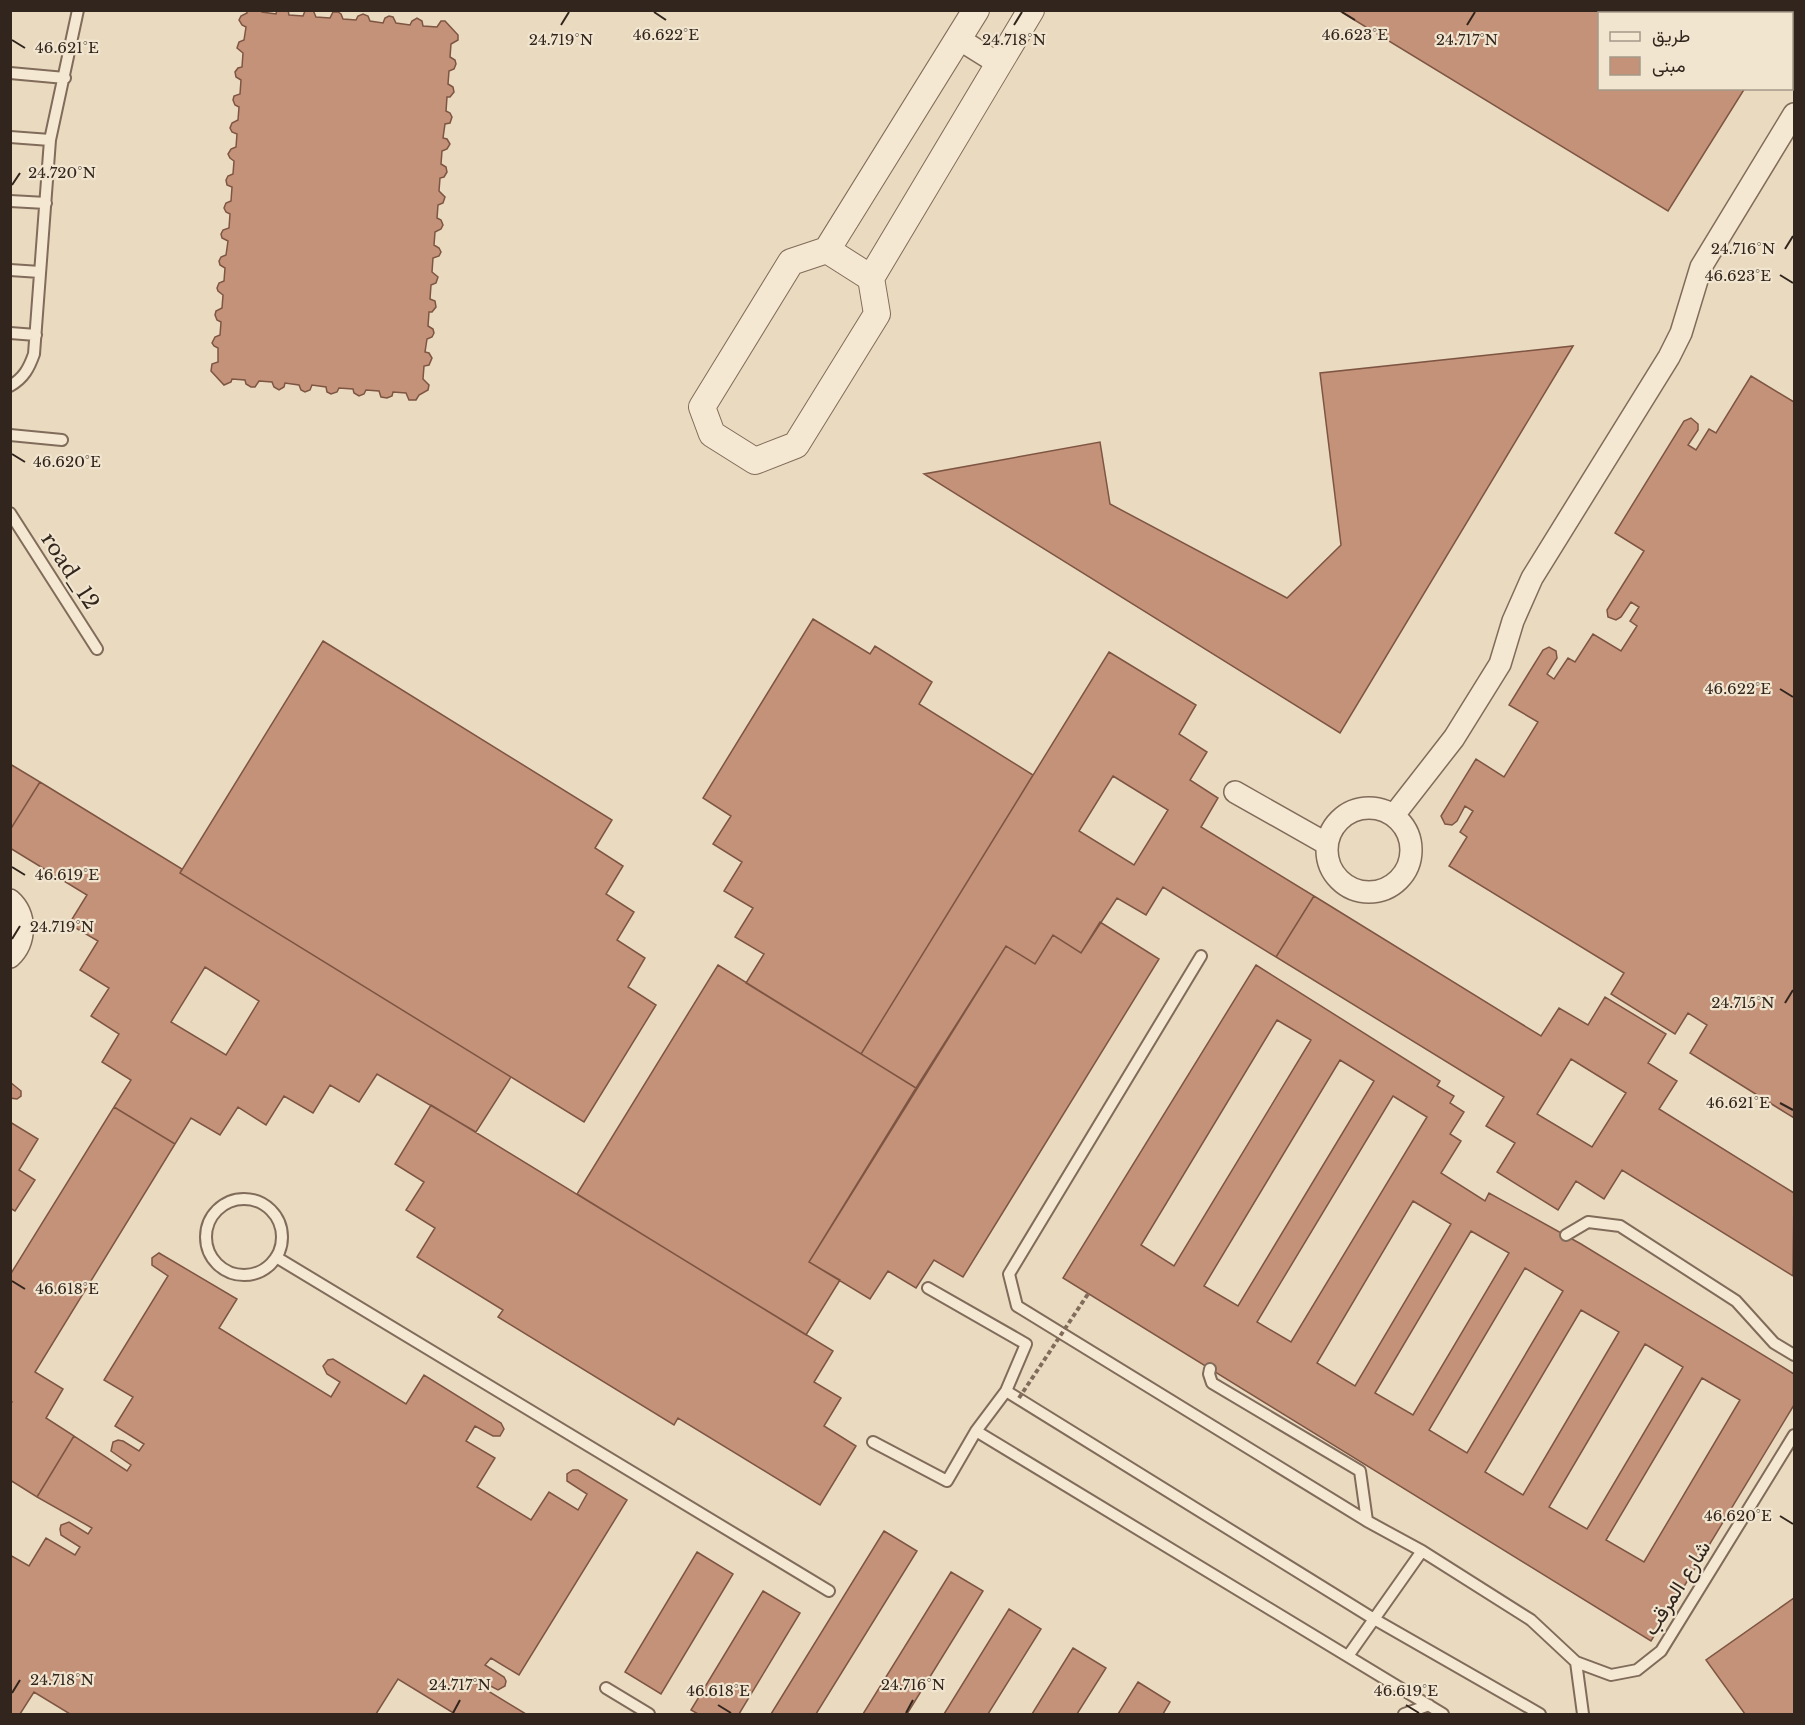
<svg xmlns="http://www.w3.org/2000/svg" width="1805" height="1725" font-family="'Libre Baskerville',Vazirmatn,serif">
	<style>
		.building { fill: #c49279; stroke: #7e5542; stroke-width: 1.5; fill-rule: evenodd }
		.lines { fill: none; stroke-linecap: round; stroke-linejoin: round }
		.service-casing { stroke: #816b5a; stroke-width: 14 }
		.minor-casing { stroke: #816b5a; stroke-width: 24 }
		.tertiary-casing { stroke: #816b5a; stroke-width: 28 }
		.service { stroke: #f5e8d2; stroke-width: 10 }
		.minor { stroke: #f5e8d2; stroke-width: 21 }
		.tertiary { stroke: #f5e8d2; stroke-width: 26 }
		.path-bridge { stroke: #816b5a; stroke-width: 4; stroke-dasharray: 4.5 3; stroke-linecap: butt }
		.ticks { fill: none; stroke: #31251d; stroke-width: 2 }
		.labels { text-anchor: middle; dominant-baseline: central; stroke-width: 4.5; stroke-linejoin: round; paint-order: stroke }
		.street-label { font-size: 21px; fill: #31251d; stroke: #f1e5cf }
		.ticks-label { font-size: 15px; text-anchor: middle; fill: #31251d; stroke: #f1e5cf; stroke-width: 4.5; stroke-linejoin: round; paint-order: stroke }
	</style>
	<rect width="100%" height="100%" fill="#e9dac0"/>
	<path class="building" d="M262,10v2l14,2 1,-4h11l1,5 14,1 2,-5 8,-1 3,7 14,1 3,-6h5l3,2 2,5 13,1 2,-4 5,-2 5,2 2,5 13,2 2,-5 4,-2 4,1 3,6 14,2 2,-4 5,-3 5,3 1,5 14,1 4,-6h4l13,14v5l-7,4 -1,13 5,3 1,4 -2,5 -5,2 -1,13 5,3 1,5 -4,5h-3l-1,14 4,2 2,4 -2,6 -5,1 -2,14 4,1 3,5 -3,5 -5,2 -1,13 5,3 1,5 -3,5 -4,1 -1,13 6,6 -2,6 -5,2 -1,13 4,2 2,5 -2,4 -6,3 -1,13 5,3 2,4 -2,4 -6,2 -1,14 6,5 -2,6 -5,2 -1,14 5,2 1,6 -4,5h-3l-1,14 5,3 1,4 -2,4 -5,2 -2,13 4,1 3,5 -3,7 -5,1 -1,13 6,6 -1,5 -9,5 -3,5h-7l-3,-7 -13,-1 -1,4 -5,2 -6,-1 -2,-6 -13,-1 -2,4 -5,2 -5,-3 -1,-4 -14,-1 -2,4 -6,2 -4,-2 -1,-5 -14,-2 -2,5 -5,2 -4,-2 -2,-5 -14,-2 -1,4 -5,3 -5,-3 -2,-5 -13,-1 -4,6h-4l-5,-3 -1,-4 -13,-1 -1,3 -7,3 -13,-14 1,-7 6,-2v-14l-4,-2 -2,-3 3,-6 5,-2 1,-13 -4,-2 -2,-5 1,-4 6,-3 1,-13 -5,-4 -1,-3 2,-5 5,-2 1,-13 -5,-3 -1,-4 2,-4 5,-2 2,-14 -6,-3 -1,-4 2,-4 6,-2 1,-14 -4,-2 -2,-4 2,-5 5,-2 1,-14 -5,-2 -1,-5 2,-4 5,-2 1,-13 -4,-3 -2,-4 3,-5 5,-2 1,-13 -5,-2 -2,-4 2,-5 6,-3 1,-13 -4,-2 -2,-5 1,-4 6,-2 1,-14 -5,-3 -1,-5 3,-4 4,-1 1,-14 -6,-5 2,-6 5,-2 2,-13 -4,-2 -3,-5 2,-4 6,-3v-2z
		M1338,10h455l-2,4h-191v74h145l-77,123z
		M1573,346l-233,387 -416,-259 176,-32 10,62 177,94 54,-53 -21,-172z
		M1751,376l43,26v716l-104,-65 17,-28 -19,-12 -13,21 -64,-40 13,-21 -175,-107 18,-29 -7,-5 13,-21 -8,-5 -8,15 -5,4 -7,-1 -4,-8 35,-57 28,18 34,-55 -29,-17 34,-55 6,-3 7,4 1,7 -10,16 7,5 14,-21 7,4 18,-28 28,17 16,-25 -7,-5 9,-14 -8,-5 -10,15 -5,3 -8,-3 -1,-7 37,-59 -29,-18 69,-112 7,-3 7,6v6l-10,15 8,5 13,-21 7,4z
		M813,619l57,35 5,-8 57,36 -13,22 114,71 -172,279 -115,-71 18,-29 -29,-17 18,-29 -29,-17 18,-29 -29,-18 18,-28 -28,-18z
		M323,641l289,179 -17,28 28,18 -17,28 28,18 -17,28 28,18 -17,29 28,18 -72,117 -404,-249z
		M1109,652l87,53 -17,29 28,18 -17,28 28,18 -17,29 113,69 -38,61 -113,-70 -17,28 -29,-17 -36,55 -28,-18 -18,29 -29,-18 -90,142 -55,-34zM1113,776l55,34 -34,55 -55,-34z
		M10,764l30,18 -30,48z
		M40,782l142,87 -2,4 331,204 -35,55 -99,-58 -18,28 -29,-17 -17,28 -29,-17 -18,29 -28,-18 -18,28 -29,-17 -16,26 -61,-37 17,-27 -29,-18 17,-28 -28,-18 18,-28 -29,-18 18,-29 -29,-17 18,-29 -77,-47v-18zM205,967l54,34 -33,54 -55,-33z
		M1314,896l227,140 18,-28 29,17 17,-28 61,37 -18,29 29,18 -18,28 135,84 -1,83 -171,-106 -18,29 -28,-18 -18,29 -61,-38 18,-29 -29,-17 18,-29 -228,-140zM1571,1059l55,34 -34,54 -55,-33z
		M1100,922l59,37 -196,318 -29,-17 -18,28 -28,-17 -18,28 -61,-37 197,-316 29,18 18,-29 28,18z
		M718,965l198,123 -107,174 31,18 -34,55 -229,-141z
		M1256,965l184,116 -3,5 17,10 -4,7 14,9 -14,22 11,7 -20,32 44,28 4,-8 92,51 213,130v31l-143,236 -588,-363z
		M1277,1020l34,20 -137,226 -33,-21z
		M1340,1060l34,21 -136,225 -34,-20z
		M10,1082l11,9v5l-4,3 -7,-1z
		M1393,1096l34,21 -136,225 -34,-20z
		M431,1105l402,246 -19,31 27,16 -17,28 32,20 -36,59 -142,-87 -4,7 -176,-108 5,-7 -86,-53 18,-29 -29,-18 18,-28 -29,-18z
		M114,1107l61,37 -140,228 28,17 -17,29 28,18 -37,61 -27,-17v-76l2,-2 -2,-1v-126z
		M10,1122l28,17 -19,31 16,10 -20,31 -5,-3z
		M1413,1201l38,23 -96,162 -38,-23z
		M1471,1231l38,22 -96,162 -38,-22z
		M159,1253l78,46 -18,29 112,69 9,-15 -13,-8 -4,-8 5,-6 5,-1 73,45 18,-29 77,48 3,6 -4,7h-7l-18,-10 -9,15 29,17 -18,29 54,33 18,-28 29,18 9,-16 -20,-13v-7l6,-4h5l49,30 -108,175 -28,-17 -6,7 19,12 2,4 -1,5 -7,4 -21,-11 -2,4 51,31h-71l-57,-35 -22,35h-306l-36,-22 -14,22h-10v-159l19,11 17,-28 29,17 5,-8 -19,-12 -1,-6 1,-4 8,-3 19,12 4,-6 -55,-31 37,-61 53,35 4,-6 -20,-14 2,-9 5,-2 5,1 16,10 5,-7 -29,-18 18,-29 -29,-17 64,-104 -16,-11v-7z
		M1525,1268l38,23 -96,162 -38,-23z
		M1581,1310l38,22 -96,163 -38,-23z
		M1645,1344l38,23 -96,162 -38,-22z
		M1702,1378l38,22 -96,162 -38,-22z
		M884,1531l33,20 -101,163h-45z
		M697,1552l36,22 -72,120 -36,-22z
		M951,1572l32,19 -76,123h-44z
		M763,1591l37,22 -61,101h-41l-7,-4z
		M1794,1598v116h-49l-39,-54z
		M1009,1609l32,20 -53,85h-44z
		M1073,1648l33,20 -29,46h-45z
		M1138,1682l32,20 -7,12h-45z"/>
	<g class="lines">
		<g class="service-casing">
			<path id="service" d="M10,73l55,5
				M10,137l40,3
				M10,201l36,2
				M10,270l30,2
				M10,333l26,2
				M10,386c14,-8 19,-18 24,-32l16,-214 28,-130
				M10,435l52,5
				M10,513l87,136
				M1201,956l-192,318 8,32 350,215 55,30 109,69 45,42 7,52
				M206 1237a38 38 0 1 1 76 0a38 38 0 1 1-76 0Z
				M1566,1235l22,-13 32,4 116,75 38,42 20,12
				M276,1257l553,334
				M1210,1369l-1,5 3,9 148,88 7,50
				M1006,1391l368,228 166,95
				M976,1431l467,283
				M873,1442l74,39 29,-50 30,-40 20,-47 -98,-56
				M1348,1656l74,-105
				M1576,1662l35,13 26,-5 24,-19 133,-216
				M606,1688l43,26
				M1404,1714l25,-9"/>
		</g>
		<g class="minor-casing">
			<path id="minor" d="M959,39l40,25
				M1235,792l92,52
				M1327 850a42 42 0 1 1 84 0a42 42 0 1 1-84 0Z
				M1394,815l60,-77 46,-74 13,-43 19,-43 137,-221 12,-24 20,-66 93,-153
				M10,900c17,15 16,42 0,57"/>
		</g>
		<g class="tertiary-casing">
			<path id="tertiary" d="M827,250l149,-240
				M871,278l-44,-28 -36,12 -89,145 10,27 43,27 41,-16 81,-131 -6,-36 160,-268"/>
		</g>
		<use href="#service" class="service"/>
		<use href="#minor" class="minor"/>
		<use href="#tertiary" class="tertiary"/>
		<path class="path-bridge" d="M1019,1398l69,-104"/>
	</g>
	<path class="ticks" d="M654,12l12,8M1342,12l13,8M561,25l8,-13M1014,25l8,-13M1467,25l8,-13M12,40l13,8M12,185l8,-12M1785,249l8,-13M1780,275l13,8M12,454l13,8M1780,689l13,8M12,867l13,8M12,939l8,-13M1785,1003l8,-13M1780,1103l13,7M12,1281l13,8M1780,1516l13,8M12,1693l8,-13M718,1705l13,8M1406,1705l13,8M453,1713l7,-13M906,1713l7,-13"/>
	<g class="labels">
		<g class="street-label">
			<text transform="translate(70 571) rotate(57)">road_12</text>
			<text transform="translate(1677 1588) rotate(-58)">شارع المرقب</text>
		</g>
	</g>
	<g class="ticks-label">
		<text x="666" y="40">46.622°E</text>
		<text x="1355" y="40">46.623°E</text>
		<text x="561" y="45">24.719°N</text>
		<text x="1014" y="45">24.718°N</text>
		<text x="1467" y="45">24.717°N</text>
		<text x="67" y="53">46.621°E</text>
		<text x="62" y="178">24.720°N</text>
		<text x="1743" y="254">24.716°N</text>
		<text x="1738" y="281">46.623°E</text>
		<text x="67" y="467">46.620°E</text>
		<text x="1738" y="694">46.622°E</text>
		<text x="67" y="880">46.619°E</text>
		<text x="62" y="932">24.719°N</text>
		<text x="1743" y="1008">24.715°N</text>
		<text x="1738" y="1108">46.621°E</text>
		<text x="67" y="1294">46.618°E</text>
		<text x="1738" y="1521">46.620°E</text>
		<text x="62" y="1685">24.718°N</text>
		<text x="460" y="1690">24.717°N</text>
		<text x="913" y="1690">24.716°N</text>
		<text x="718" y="1696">46.618°E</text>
		<text x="1406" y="1696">46.619°E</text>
	</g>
	<rect width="1805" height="1725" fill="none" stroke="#31251d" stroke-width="24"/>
	<rect x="1598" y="12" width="195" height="78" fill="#f1e5cf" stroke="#a49888" stroke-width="1.5"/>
	<rect x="1610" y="32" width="30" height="9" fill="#f5e8d2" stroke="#a49888" stroke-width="1.5"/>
	<text x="1652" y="42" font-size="18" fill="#31251d">طريق</text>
	<rect x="1610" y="57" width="30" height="18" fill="#c49279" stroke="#a49888" stroke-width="1.5"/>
	<text x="1652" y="72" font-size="18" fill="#31251d">مبنى</text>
</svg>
